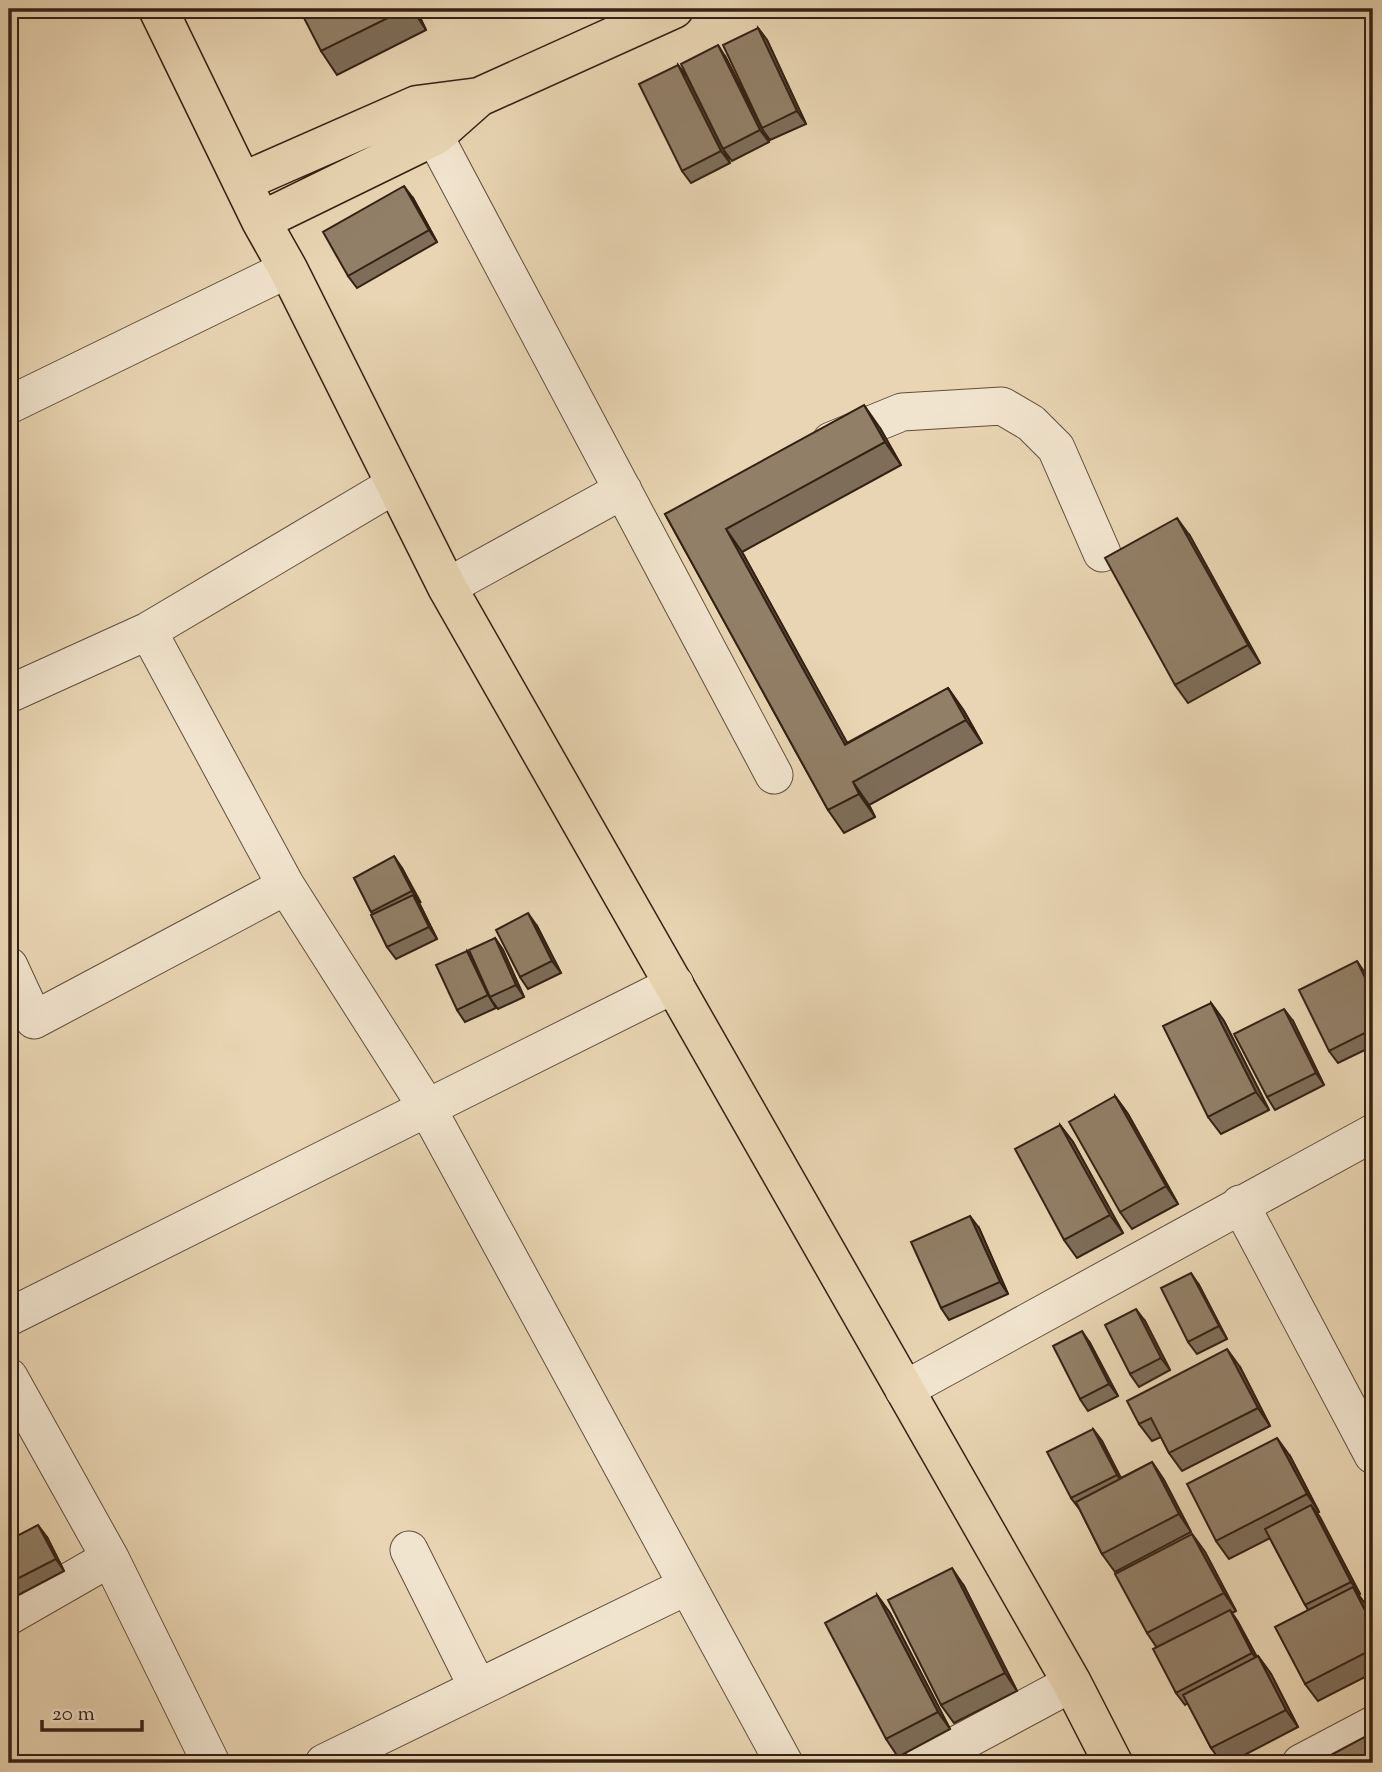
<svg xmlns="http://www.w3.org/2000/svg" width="1382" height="1772" font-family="'Sorts Mill Goudy',serif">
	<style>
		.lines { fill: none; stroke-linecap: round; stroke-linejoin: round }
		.minor-casing { stroke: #614e3c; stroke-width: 39 }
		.major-casing { stroke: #342114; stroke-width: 41 }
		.minor { stroke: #f1e4ce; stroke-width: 37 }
		.major { stroke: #e9d5b3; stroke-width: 38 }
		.wall { fill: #7e6d59; stroke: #342114; stroke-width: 2 }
		.shaded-wall { fill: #665948; stroke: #342114; stroke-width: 2 }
		.building { fill: #927f67; stroke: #342114; stroke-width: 2 }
	</style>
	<rect width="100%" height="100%" fill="#e9d5b3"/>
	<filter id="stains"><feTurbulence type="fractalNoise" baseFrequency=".00286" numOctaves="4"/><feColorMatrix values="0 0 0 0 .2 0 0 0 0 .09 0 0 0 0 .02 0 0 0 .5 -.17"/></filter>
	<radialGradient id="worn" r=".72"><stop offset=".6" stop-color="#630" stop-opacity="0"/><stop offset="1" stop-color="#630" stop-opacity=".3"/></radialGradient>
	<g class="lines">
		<g class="minor-casing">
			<path id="minor" d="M420,109l354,666
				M9,405l279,-136
				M831,441l71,-29 100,-6 29,17 25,25 46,105
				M447,587l176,-97
				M148,631l138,255 140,220 358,657
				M9,694l139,-63 248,-147
				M9,966l25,54 252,-134
				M1240,1204l133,251
				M9,1317l666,-333
				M9,1377l101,181 101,205
				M904,1390l469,-257
				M409,1550l69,138
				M9,1616l101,-58
				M324,1763l363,-177
				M923,1763l149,-80
				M1301,1763l72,-38"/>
		</g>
		<g class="major-casing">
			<path id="major" d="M158,9l103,212 27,48 159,318 625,1096 41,80
				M242,182l175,-77 62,-8 195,-88
				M261,221l174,-85 44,-39"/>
		</g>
		<use href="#minor" class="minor"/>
		<use href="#major" class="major"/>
	</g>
	<path class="wall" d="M318,9h98l10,21 -89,45 -16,-24z
		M758,28l9,12 39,84 -36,16 -8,-11 7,13 -37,19 -9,-12 3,-91 34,66z
		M678,65l9,12 43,86 -39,20 -9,-12z
		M413,198l24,44 -80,46 -9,-12z
		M880,428l21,37 -159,87 105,191 101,-55 16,23 18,32 -113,62 6,12 -31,16 -16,-23 -163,-296z
		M1190,536l70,127 -72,40 -13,-18z
		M402,868l35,71 -41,20 -9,-12 -14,-32 -19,-37z
		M537,926l24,47 -33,16 -8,-12z
		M495,938l8,12 21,47 -26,12 -5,-7 3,6 -31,14 -8,-12 10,-59 6,9z
		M1365,973l8,16v57l-35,17 -9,-12z
		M1211,1003l13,18 45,89 -48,24 -13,-17z
		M1293,1021l31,64 -49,25 -8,-13z
		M1115,1096l13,18 50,90 -46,25 -12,-17z
		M1060,1125l13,17 50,91 -46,25 -13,-18z
		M979,1228l29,66 -59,26 -8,-12z
		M1199,1285l28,54 -30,15 -9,-12z
		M1145,1321l25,49 -31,17 -9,-13z
		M1090,1343l28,53 -30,15 -8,-12z
		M1240,1367l30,59 -88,45 -13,-18 -8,-16 -9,4 -13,-17z
		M1093,1429l9,12 19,37 31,-16 12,18 27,52 -76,40 -13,-18 -22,-44 -9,-12z
		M1290,1456l29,56 -2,1 43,81 -2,1 8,10 7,15v53l-55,28 -13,-17 3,-74 -38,-72 -41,21 -13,-18z
		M1192,1534l13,18 31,59 -4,2 6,9 19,35 1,-1 13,18 27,53 -69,36h-7l-11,-15 -23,-45 -3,2 -9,-12 -19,-45 -10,-15z
		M47,1537l17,34 -55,29v-60z
		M964,1586l53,105 -63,32 -13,-18z
		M877,1595l13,18 60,116 -52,28 -12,-18z"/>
	<path class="shaded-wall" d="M412,9h4l10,21z
		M758,28l9,12 39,84 -9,-13z
		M718,45l8,13 43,84 -9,-12z
		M678,65l9,12 43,86 -9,-12z
		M404,186l9,12 24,44 -8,-12z
		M864,405l16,23 21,37 -16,-23z
		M1177,518l13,18 70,127 -12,-18z
		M726,529l16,23 119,216 -16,-23z
		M948,688l16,23 18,32 -16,-23z
		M853,782l16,23 6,12 -16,-23z
		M394,856l8,12 19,35 -9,-12z
		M413,895l8,12 16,32 -8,-12z
		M528,913l9,13 24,47 -9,-12z
		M495,938l8,12 21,47 -8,-12z
		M467,951l9,12 14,34 6,11 -8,-13z
		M1357,961l8,12 8,16v5z
		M1211,1003l13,18 45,89 -13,-18z
		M1284,1009l9,12 31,64 -8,-12z
		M1115,1096l13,18 50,90 -12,-18z
		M1060,1125l13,17 50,91 -13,-18z
		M970,1216l9,12 29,66 -8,-12z
		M1191,1273l8,12 28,54 -8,-13z
		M1136,1309l9,12 25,49 -9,-12z
		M1082,1331l8,12 28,53 -9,-12z
		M1227,1349l13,18 30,59 -12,-18z
		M1093,1429l9,12 23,46 -8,-12z
		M1277,1438l13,18 29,56 -12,-18z
		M1152,1462l12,18 27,52 -12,-18z
		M1311,1505l9,12 40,77 -9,-12z
		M38,1525l9,12 17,34 -8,-12z
		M1192,1534l13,18 31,59 -12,-18z
		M952,1568l12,18 53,105 -12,-18z
		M1353,1587l13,18 7,15v6z
		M877,1595l13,18 60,116 -12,-17z
		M1230,1610l8,12 23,43 -9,-12z
		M1258,1656l13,18 27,53 -12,-17z"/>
	<path class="building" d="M318,9h88l-85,42 -18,-35z
		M758,28l39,83 -35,17 -39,-83z
		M718,45l42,85 -37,19 -42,-85z
		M678,65l43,86 -39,20 -43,-87z
		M404,186l25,44 -81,46 -25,-44z
		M864,405l21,37 -159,87 119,216 103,-57 18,32 -113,62 6,12 -31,16 -163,-296z
		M1177,518l71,127 -73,40 -70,-127z
		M394,856l18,35 -41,21 -17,-34z
		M413,895l16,32 -42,20 -16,-32z
		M528,913l24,48 -32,16 -24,-47z
		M495,938l21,47 -26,12 -21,-47z
		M467,951l21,44 -31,15 -21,-45z
		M1357,961l16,33v35l-44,22 -30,-61z
		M1211,1003l45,89 -48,25 -45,-91z
		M1284,1009l32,64 -49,24 -33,-63z
		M1115,1096l51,90 -46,26 -51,-90z
		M1060,1125l50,90 -46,25 -49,-91z
		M970,1216l30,66 -59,26 -30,-66z
		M1191,1273l28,53 -31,16 -27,-54z
		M1136,1309l25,49 -31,16 -25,-49z
		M1082,1331l27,53 -29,15 -27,-53z
		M1227,1349l31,59 -89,45 -18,-35 -12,6 -12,-23z
		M1093,1429l24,46 -46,23 -24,-46z
		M1277,1438l30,56 -91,47 -29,-57z
		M1152,1462l27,52 -77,40 -26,-52z
		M1311,1505l40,77 -46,23 -40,-76z
		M38,1525l18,34 -47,24v-43z
		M1192,1534l32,59 -77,40 -32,-59z
		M952,1568l53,105 -64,32 -53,-105z
		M1353,1587l20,39v23l-68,35 -30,-57z
		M877,1595l61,117 -52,27 -61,-116z
		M1230,1610l22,43 -76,40 -23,-44z
		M1258,1656l28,54 -75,38 -28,-53z
		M1370,1734l3,6v23h-57z"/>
	<rect width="1382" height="1772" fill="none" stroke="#e9d5b3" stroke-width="35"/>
	<rect x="10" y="10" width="1361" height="1751" fill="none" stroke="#342114" stroke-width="3.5"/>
	<rect x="18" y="18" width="1347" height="1737" fill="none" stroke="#342114" stroke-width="2"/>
	<path d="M42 1720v10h100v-10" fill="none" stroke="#342114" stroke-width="3.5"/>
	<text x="52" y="1720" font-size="21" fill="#342114" stroke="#f1e4ce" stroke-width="5" paint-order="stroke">20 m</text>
	<rect width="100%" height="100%" filter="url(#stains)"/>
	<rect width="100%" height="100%" fill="url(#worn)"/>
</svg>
